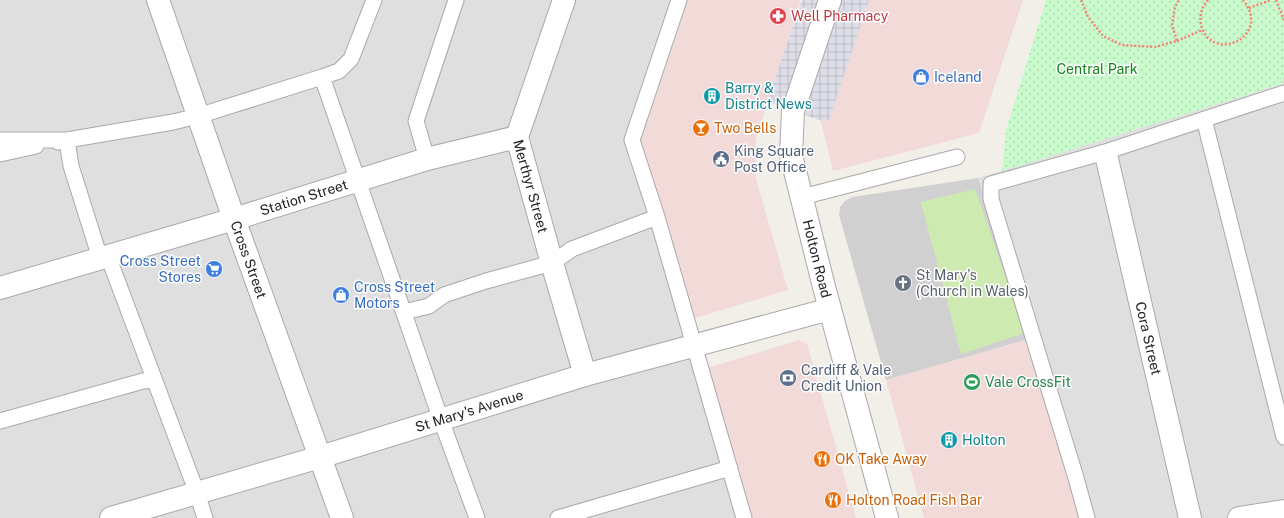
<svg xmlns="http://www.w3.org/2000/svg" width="1284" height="518" font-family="'Public Sans',sans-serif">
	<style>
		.residential { fill: #e0dfdf }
		.commercial { fill: #f2dad9 }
		.religious { fill: #d0d0d0 }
		.park { fill: url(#park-dots) }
		.garden { fill: #cdebb0 }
		.plaza { fill: url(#plaza-grid) }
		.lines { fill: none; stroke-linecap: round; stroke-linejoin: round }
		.lane-casing { stroke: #a9a9a9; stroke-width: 17 }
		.street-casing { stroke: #a9a9a9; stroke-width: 24 }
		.path { stroke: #fa8072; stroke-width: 2.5; stroke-dasharray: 2 2; stroke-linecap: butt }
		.lane { stroke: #fff; stroke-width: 15 }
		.street { stroke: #fff; stroke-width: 22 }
		.labels { text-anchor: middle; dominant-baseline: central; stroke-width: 3; stroke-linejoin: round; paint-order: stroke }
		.health-label { font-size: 14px; fill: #be3a42; stroke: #fff; text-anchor: start }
		.park-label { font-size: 14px; fill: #0c8416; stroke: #fff }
		.shop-label { font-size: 14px; fill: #366cbe; stroke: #fff; text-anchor: start }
		.culture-label { font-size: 14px; fill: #0d838f; stroke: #fff; text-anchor: start }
		.food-label { font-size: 14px; fill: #c56008; stroke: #fff; text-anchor: start }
		.service-label { font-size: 14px; fill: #4e5e75; stroke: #fff; text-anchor: start }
		.street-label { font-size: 14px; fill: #222; stroke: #fff }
		.worship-label { font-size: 14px; fill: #5b616d; stroke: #fff; text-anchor: start }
		.leisure-label { font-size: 14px; fill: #27864d; stroke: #fff; text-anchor: start }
	</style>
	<defs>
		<pattern id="park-dots" width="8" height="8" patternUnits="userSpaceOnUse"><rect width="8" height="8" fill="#c8facc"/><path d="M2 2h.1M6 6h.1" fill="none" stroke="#acd6af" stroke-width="1.8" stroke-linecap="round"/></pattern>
		<pattern id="plaza-grid" width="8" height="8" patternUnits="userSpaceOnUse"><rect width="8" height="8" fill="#dddde8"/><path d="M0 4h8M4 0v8" fill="none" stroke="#bdbdc7"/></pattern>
	</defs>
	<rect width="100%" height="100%" fill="#f2efe9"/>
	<path class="residential" d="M0,0h685l-46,139 111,379h-750z
		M1284,75v443h-202l-104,-340 304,-94z"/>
	<path class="commercial" d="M686,0h115l-45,139v40l32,111 -96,29 -53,-180z
		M860,0h163l-44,133 -146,38 -13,-53z
		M1028,339l54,179h-158l-38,-138z
		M799,340l8,4 49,174h-106l-43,-150z"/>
	<path class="religious" d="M978,178l50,161 -142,41 -47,-165 1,-8 5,-6 7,-4z"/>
	<path class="park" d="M1046,0h238v75l-2,9 -280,87 4,-41z"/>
	<path class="garden" d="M975,189l50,144 -64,21 -40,-152z"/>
	<path class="plaza" d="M802,0h67l-40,120 -7,1 -55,-19z"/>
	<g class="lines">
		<g class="lane-casing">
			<path id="lane" d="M322,77l119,343 36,98
				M1204,119l80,318
				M0,140h67l106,-18 25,-6 124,-39 17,-6 12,-12 23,-59
				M58,142l9,-2 4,26 29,92
				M0,154l36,-8
				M427,159l-11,-38 40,-121
				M1107,159l-2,-7 179,-59
				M802,197l155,-40
				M657,217l-25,-77 47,-140
				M108,256l89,237 8,25
				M404,312l25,-6 15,-11 42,-14 66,-18 20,-14 85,-32 87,301
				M0,421l143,-40 11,-1
				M558,518l172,-50
				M1087,518l-11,-40 -85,-279v-15l114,-32"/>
		</g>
		<g class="street-casing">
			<g id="street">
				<path id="s1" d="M158,0l76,219 108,299"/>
				<path id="s2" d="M564,0l-47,137 35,126 33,112"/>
				<path id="s3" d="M830,0l-37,111 -2,44 33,132 63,231"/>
				<path id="s4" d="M1107,159l83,359"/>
				<path id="s5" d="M0,288l234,-69 193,-60 90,-22"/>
				<path id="s6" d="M111,518l209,-61 265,-82 245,-66"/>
				<path d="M1239,518l45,-7"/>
			</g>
		</g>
		<path class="path" d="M1081,0l7,17 15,19 19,9 33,2 22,-6 -5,-16 3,-18 4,-7
			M1208,0c-6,6 -9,16 -7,25 11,40 72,11 42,-25
			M1276,0l8,20
			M1249,8l22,-8
			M1177,41l25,-11"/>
		<use href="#lane" class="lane"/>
		<use href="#street" class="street"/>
	</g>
	<defs>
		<g id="pharmacy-disc" transform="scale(0.9)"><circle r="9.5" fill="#e0444e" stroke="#fff"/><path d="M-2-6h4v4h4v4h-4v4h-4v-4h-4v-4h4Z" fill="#fff"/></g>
		<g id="shop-disc" transform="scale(0.9)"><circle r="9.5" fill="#3f7fe0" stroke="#fff"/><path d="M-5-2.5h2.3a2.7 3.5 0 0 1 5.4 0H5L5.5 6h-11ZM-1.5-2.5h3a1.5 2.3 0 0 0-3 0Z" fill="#fff"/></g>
		<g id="building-disc" transform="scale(0.9)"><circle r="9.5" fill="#0f9aa8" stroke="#fff"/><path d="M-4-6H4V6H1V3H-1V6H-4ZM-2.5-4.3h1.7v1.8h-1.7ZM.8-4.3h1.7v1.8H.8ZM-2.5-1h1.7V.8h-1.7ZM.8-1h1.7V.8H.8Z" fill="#fff"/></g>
		<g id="bar-disc" transform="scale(0.9)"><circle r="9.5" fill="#e8710a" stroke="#fff"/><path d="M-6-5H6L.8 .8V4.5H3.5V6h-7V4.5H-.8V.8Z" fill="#fff"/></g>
		<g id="civic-disc" transform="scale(0.9)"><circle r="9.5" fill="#5c6f8a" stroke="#fff"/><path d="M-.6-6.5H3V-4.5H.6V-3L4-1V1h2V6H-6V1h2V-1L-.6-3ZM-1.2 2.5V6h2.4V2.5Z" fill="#fff"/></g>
		<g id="supermarket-disc" transform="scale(0.9)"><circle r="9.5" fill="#3f7fe0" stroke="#fff"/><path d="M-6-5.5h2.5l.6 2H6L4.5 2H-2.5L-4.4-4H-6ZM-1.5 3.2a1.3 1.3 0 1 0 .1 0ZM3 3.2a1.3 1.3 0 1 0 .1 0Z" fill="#fff"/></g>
		<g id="church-disc" transform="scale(0.9)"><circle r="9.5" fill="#6b7280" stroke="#fff"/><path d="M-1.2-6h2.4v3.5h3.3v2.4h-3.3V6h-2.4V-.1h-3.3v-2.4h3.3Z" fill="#fff"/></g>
		<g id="bank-disc" transform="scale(0.9)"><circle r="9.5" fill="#5c6f8a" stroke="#fff"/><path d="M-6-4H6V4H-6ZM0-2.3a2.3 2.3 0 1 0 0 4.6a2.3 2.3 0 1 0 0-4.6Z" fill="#fff"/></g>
		<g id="stadium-disc" transform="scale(0.9)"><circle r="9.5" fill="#2e9e5b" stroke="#fff"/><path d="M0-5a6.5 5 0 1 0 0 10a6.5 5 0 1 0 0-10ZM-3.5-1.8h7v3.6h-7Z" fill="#fff"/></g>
		<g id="restaurant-disc" transform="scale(0.9)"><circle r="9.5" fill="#e8710a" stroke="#fff"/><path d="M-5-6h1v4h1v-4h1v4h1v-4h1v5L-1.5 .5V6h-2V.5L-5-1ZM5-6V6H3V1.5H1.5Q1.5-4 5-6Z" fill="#fff"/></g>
	</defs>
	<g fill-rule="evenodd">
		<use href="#pharmacy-disc" x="778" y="16"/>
		<use href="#shop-disc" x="921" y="77"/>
		<use href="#building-disc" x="712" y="96"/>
		<use href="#bar-disc" x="701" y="128"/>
		<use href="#civic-disc" x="721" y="159"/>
		<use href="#supermarket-disc" x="214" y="269"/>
		<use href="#church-disc" x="903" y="283"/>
		<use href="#shop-disc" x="341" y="295"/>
		<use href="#bank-disc" x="788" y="378"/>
		<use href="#stadium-disc" x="972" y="382"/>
		<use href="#building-disc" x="949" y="440"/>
		<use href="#restaurant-disc" x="822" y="459"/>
		<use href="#restaurant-disc" x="833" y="500"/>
	</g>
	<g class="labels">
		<g class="health-label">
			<text x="791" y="16">Well Pharmacy</text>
		</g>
		<g class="park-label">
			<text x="1097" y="69">Central Park</text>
		</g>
		<g class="shop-label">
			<text x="934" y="77">Iceland</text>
			<text x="201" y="261" text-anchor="end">Cross Street<tspan x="201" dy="16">Stores</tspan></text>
			<text x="354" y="287">Cross Street<tspan x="354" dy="16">Motors</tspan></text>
		</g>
		<g class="culture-label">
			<text x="725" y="88">Barry &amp;<tspan x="725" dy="16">District News</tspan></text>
			<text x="962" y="440">Holton</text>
		</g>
		<g class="food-label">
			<text x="714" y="128">Two Bells</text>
			<text x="835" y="459">OK Take Away</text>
			<text x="846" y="500">Holton Road Fish Bar</text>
		</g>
		<g class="service-label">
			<text x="734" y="151">King Square<tspan x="734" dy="16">Post Office</tspan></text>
			<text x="801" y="370">Cardiff &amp; Vale<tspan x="801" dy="16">Credit Union</tspan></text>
		</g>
		<g class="street-label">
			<text stroke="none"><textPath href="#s2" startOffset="196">Merthyr Street</textPath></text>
			<text stroke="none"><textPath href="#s5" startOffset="317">Station Street</textPath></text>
			<text stroke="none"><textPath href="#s1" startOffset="275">Cross Street</textPath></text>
			<text stroke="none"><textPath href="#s3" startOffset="268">Holton Road</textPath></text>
			<text stroke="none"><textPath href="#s4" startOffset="184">Cora Street</textPath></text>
			<text stroke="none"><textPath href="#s6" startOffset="374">St Mary's Avenue</textPath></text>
		</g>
		<g class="worship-label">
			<text x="916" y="275">St Mary's<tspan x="916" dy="16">(Church in Wales)</tspan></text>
		</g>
		<g class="leisure-label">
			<text x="985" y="382">Vale CrossFit</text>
		</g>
	</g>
</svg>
